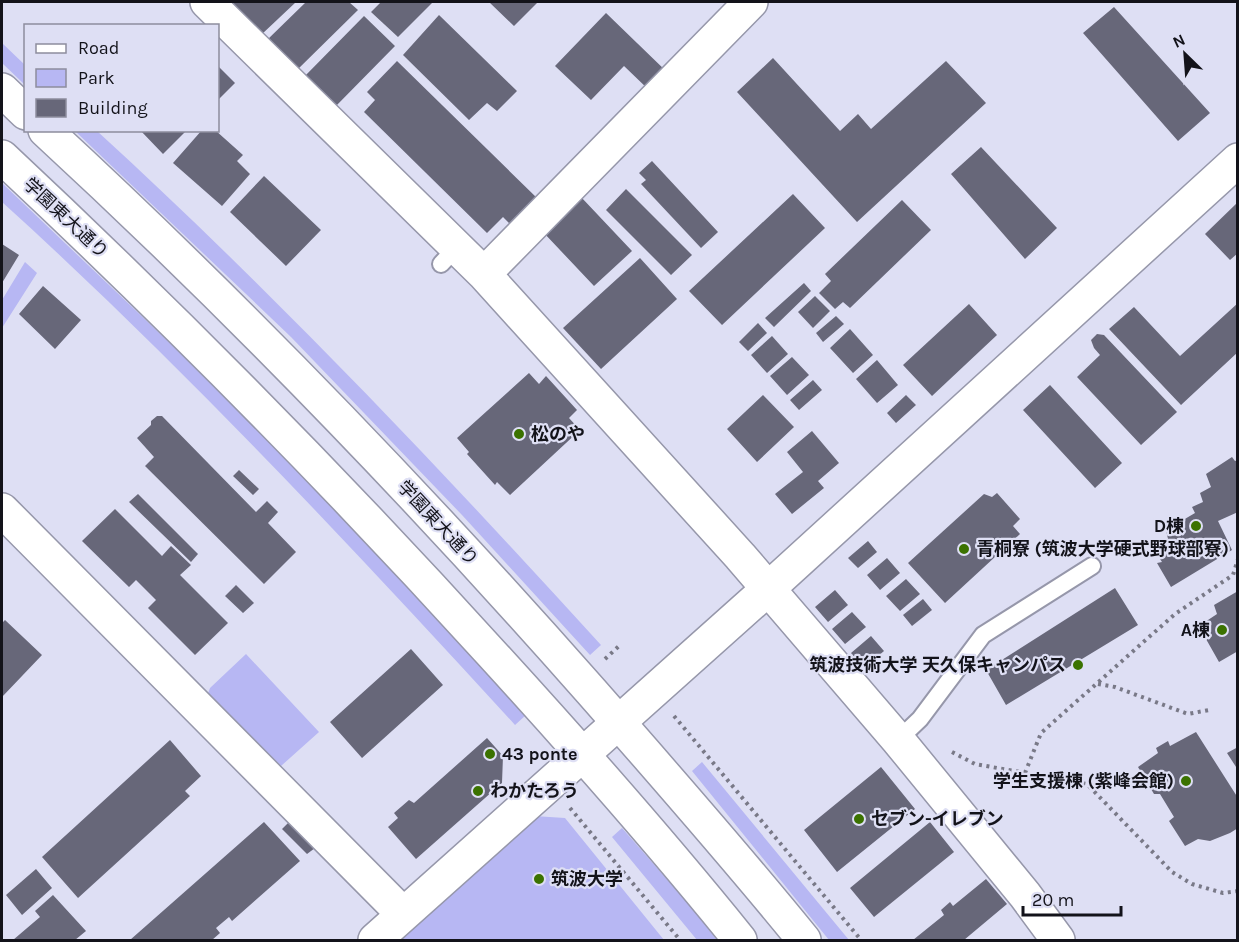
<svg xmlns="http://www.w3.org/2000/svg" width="1239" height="942" font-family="Karla,'Noto Sans JP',sans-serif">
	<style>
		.green { fill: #b7b7f3 }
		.building { fill: #676779 }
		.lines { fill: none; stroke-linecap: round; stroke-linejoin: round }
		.lane-casing { stroke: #9697aa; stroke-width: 20 }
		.street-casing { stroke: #9697aa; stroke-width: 36 }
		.secondary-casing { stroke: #9697aa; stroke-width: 36 }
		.primary-casing { stroke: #9697aa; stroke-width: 36 }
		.path { stroke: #797987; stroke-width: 4; stroke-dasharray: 3 4.5; stroke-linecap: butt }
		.lane { stroke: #fff; stroke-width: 16 }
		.street { stroke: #fff; stroke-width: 33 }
		.secondary { stroke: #fff; stroke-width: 33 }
		.primary { stroke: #fff; stroke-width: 33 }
		.poi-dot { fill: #3b7200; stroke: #dedff4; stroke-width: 2 }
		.labels { text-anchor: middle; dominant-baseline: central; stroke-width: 4.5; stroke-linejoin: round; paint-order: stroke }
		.street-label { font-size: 18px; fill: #13131a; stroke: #dedff4 }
		.poi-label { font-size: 18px; font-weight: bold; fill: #13131a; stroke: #dedff4; text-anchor: start }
	</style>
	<rect width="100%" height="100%" fill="#dedff4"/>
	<path class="green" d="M2,43l23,22v20l-23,-22z
		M75,131h22c177,162 342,336 504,514l-11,10 -128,-140 -171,-178z
		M2,183l213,203 149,153 162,176 -11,10c-165,-180 -332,-359 -513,-523z
		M25,262l12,11 -35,55v-28z
		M246,654l73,78 -38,34 -74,-70 3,-8z
		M702,762l147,178h-20l-137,-169z
		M534,816l31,2 99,122h-267z
		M622,828l65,74 30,38h-20l-85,-103z"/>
	<path class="building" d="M229,2h67l-35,33z
		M306,2h43l9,8 -62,61 -30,-30z
		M381,2h52l-35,35 -27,-25z
		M489,2h49l-24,24z
		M1114,7l96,106 -32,28 -95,-108z
		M606,13l62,60 -18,18 -26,-25 -33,34 -36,-34z
		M439,15l78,76 -20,20 -10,-8 -18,17 -66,-65z
		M364,16l31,30 -60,61 -31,-30z
		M773,58l67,73 18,-17 13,15 75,-68 40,42 -129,119 -120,-130z
		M397,61l141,138 -26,27 -9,-9 -16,16 -123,-121 11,-12 -8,-8z
		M218,66l17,17 -17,17z
		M140,130h47l-24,24z
		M202,130h13l28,25 -6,6 13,13 -28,32 -49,-43z
		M981,147l76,81 -32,31 -74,-85z
		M652,161l66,71 -17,16 -60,-64 5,-4 -7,-7z
		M264,176l57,54 -35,36 -56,-54z
		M626,189l66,66 -21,20 -65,-65z
		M793,194l32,34 -103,97 -33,-34z
		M581,197l51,54 -38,35 -51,-54z
		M902,200l29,30 -81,78 -7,-6 -8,7 -16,-16 12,-12 -6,-7z
		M1238,202v51l-8,7 -25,-26z
		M2,244l17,11 -17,28z
		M640,258l37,41 -76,70 -38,-41z
		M804,283l7,8 -37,36 -9,-9z
		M43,286l38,34 -26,29 -36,-35z
		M815,296l15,15 -17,17 -15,-16z
		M1238,303v49l-57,53 -72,-76 25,-22 46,49z
		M969,304l28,31 -65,61 -29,-31z
		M836,316l8,8 -21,18 -7,-9z
		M758,323l9,10 -19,18 -9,-9z
		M850,329l23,26 -20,18 -23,-25z
		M1097,334l7,1 73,77 -36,33 -64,-68 23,-22 -6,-7 -3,-8z
		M772,336l16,18 -21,19 -16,-18z
		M792,357l17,18 -22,20 -17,-19z
		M877,360l21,25 -21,18 -21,-24z
		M529,373l10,11 7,-8 31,34 -8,8 11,12 -70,65 -13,-13 -2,3 -28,-31 2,-2 -12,-14z
		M813,380l9,10 -23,20 -9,-10z
		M1050,385l72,78 -27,25 -72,-78z
		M763,395l31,32 -37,35 -30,-33z
		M906,395l10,10 -20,18 -9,-10z
		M157,416h5l94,96 11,-11 11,11 -10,11 28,29 -32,32 -119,-118 9,-9 -17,-19 14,-13v-4z
		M812,431l27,32 -21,18 6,7 -32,26 -17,-20 28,-22 -16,-20z
		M1232,457l3,4 3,-1v52l-20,9 14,29 -61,37 -14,-24 5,-1 -9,-14 15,-9 -2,-9 29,-17 -3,-6 11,-5 -3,-9 11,-6 -5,-13z
		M239,470l20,19 -6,6 -20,-19z
		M997,493l23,26 -7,7 7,8 -75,69 -37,-40 76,-69 8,3z
		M138,494l60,60 -7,8 -62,-60z
		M115,509l47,47 9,-10 20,19 -11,10 48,48 -33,32 -47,-47 8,-8 -20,-20 -7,7 -47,-46z
		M868,541l9,11 -19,16 -10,-10z
		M887,558l13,15 -20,17 -13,-15z
		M906,579l14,15 -20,17 -14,-15z
		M236,585l18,18 -11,10 -18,-17z
		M1115,588l23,37 -132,80 -20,-35z
		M835,590l13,15 -20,17 -13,-15z
		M1238,591v60l-19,11 -13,-23 4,-2 -8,-13 15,-10 -3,-9z
		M923,599l9,11 -20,16 -9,-11z
		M852,612l14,15 -21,17 -13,-15z
		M5,620l37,35 -40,42v-74z
		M871,636l13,15 -20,17 -13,-15z
		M411,649l32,36 -81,73 -32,-36z
		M1196,732l42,66v30l-8,5 -20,8 -12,-2 -13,7 -16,-25 5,-4 -14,-23h-6l-16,-27 20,-14 -2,-5 12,-7 2,5z
		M487,738l16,18 -1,27 -86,76 -28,-32 10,-9 -4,-5 15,-13 5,3z
		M170,740l31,36 -16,15 5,5 -112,102 -36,-41z
		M1238,747v23l-11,-17z
		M881,767l34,42 -78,63 -33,-42z
		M264,822l36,39 -68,60 -3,-4 -13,11 4,5 -8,7h-82z
		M289,822l26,26 -8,6 -25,-25z
		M930,822l24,30 -80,65 -24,-29z
		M36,869l16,19 -30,27 -16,-20z
		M986,879l21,25 -43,36h-51l31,-25 -3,-5 9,-8 3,4z
		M53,895l33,36 -11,9h-62l27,-23 -5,-6z"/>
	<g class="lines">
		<g class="lane-casing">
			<path id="lane" d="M441,264l16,-17
				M898,740l22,-21 63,-84 109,-69"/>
		</g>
		<g class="street-casing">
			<path id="street" d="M207,2l277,272 256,282 158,184 127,155 33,45
				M484,274l267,-272
				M2,510l401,404"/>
		</g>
		<g class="secondary-casing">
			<path id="secondary" d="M375,940l394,-352 469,-428"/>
		</g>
		<g class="primary-casing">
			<path id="primary" d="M2,90l24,23
				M45,130c192,177 373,365 545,560 73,83 145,165 214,250
				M2,157c170,159 333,324 490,497 85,93 169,188 248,286"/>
		</g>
		<path class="path" d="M605,659l14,-13
			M1098,684l17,3 73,27 21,-4
			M674,716l187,224
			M952,752l23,12 112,20 85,88 20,12 31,9 15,-2
			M1025,773l16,-40 134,-119 58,-39 5,-16
			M570,808l110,132"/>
		<use href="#lane" class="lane"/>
		<use href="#street" class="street"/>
		<use href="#secondary" class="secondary"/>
		<use href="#primary" class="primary"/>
	</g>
	<g class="poi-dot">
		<circle cx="519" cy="434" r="6"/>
		<circle cx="1196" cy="526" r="6"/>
		<circle cx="964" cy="549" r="6"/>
		<circle cx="1222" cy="630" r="6"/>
		<circle cx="1078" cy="665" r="6"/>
		<circle cx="490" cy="754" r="6"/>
		<circle cx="1186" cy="781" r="6"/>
		<circle cx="478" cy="791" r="6"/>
		<circle cx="859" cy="819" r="6"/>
		<circle cx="539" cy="879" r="6"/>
	</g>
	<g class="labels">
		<g class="street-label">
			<text transform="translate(66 218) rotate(43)">学園東大通り</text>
			<text transform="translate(438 523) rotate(47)">学園東大通り</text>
		</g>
		<g class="poi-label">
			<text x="531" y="434">松のや</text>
			<text x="1184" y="526" text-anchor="end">D棟</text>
			<text x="976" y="549">青桐寮 (筑波大学硬式野球部寮)</text>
			<text x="1210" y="630" text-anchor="end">A棟</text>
			<text x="1066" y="665" text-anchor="end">筑波技術大学 天久保キャンパス</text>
			<text x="502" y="754">43 ponte</text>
			<text x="1174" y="781" text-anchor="end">学生支援棟 (紫峰会館)</text>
			<text x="490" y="791">わかたろう</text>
			<text x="871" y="819">セブン-イレブン</text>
			<text x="551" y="879">筑波大学</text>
		</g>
	</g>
	<rect width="1239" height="942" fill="none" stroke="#13131a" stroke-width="6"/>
	<rect x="24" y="24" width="195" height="108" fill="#dedff4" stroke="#8d8d9d" stroke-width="1.5"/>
	<rect x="36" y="44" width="30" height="9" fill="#ffffff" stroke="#8d8d9d" stroke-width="1.5"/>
	<text x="78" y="54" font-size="18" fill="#13131a">Road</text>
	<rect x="36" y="69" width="30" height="18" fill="#b7b7f3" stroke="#8d8d9d" stroke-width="1.5"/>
	<text x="78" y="84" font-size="18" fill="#13131a">Park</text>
	<rect x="36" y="99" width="30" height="18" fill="#676779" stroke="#8d8d9d" stroke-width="1.5"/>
	<text x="78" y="114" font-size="18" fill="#13131a">Building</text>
	<g transform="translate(1185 54) rotate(335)" stroke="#dedff4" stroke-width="4.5" paint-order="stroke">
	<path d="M0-4.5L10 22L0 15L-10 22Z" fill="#13131a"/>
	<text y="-9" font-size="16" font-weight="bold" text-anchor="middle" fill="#13131a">N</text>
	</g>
	<path d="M1023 906v9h98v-9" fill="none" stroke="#13131a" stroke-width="3"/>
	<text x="1032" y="906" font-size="18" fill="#13131a" stroke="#dedff4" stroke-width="4.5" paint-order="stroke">20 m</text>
</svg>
